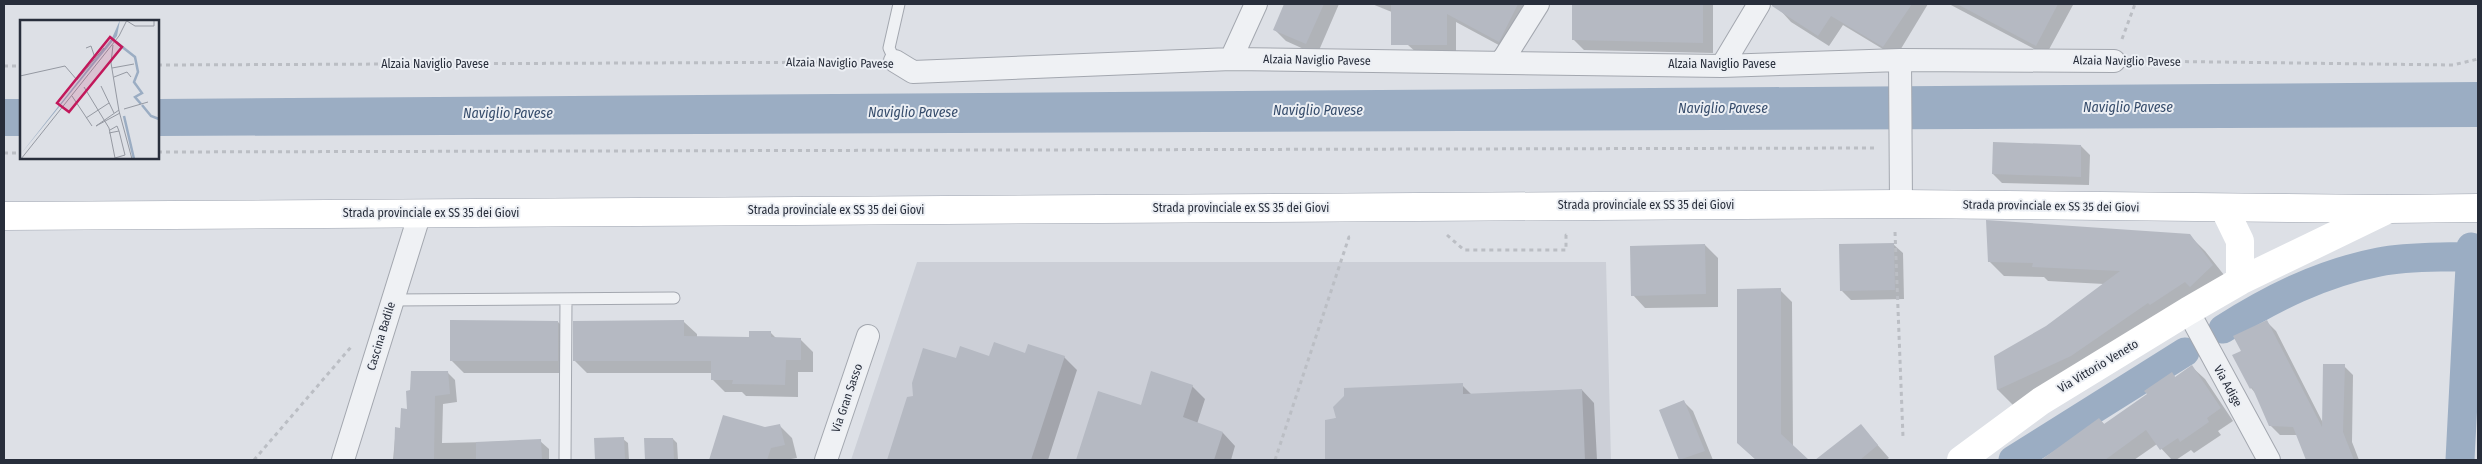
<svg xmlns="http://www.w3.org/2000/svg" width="2482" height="464" font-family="'Fira Sans Condensed',sans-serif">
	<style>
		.built { fill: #cccfd7 }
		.water { fill: #9badc3 }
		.shadow { fill: #0003 }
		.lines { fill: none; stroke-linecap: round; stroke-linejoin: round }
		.canal { stroke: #9badc3; stroke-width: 29 }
		.building { fill: #b5b9c2 }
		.lane-casing { stroke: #a3a7af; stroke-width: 13 }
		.street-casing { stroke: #a3a7af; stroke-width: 24 }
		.primary-casing { stroke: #9ea4b0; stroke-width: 29 }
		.path { stroke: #bbbec4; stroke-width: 3; stroke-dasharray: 4 4; stroke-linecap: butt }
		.lane { stroke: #eff1f4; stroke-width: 11 }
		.street { stroke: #eff1f4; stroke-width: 22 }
		.secondary { stroke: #fff; stroke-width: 28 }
		.primary { stroke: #fff; stroke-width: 28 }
		.labels { text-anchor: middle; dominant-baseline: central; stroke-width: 4; stroke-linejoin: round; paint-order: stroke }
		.street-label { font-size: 12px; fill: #282e3b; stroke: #eceff4 }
		.water-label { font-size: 14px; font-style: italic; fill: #364c6b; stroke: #eceff4 }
		.inset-river { fill: none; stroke: #9badc3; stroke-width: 2.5 }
		.inset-road { fill: none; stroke: #9599a2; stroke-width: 1 }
		.view { fill: #c2185b; fill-opacity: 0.15; stroke: #c2185b; stroke-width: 2.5 }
		.inset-edge { fill: none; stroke: #282e3b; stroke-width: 2.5 }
	</style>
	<rect width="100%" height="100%" fill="#dde0e6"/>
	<path class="built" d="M917,262h689l5,198h-760z"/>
	<path class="water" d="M2478,82v45l-2320,9v-37z
		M4,99h17v37h-17z"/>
	<path class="shadow" d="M1286,4h53l-22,51 -31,-14 -11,-11z
		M1372,4h43l-6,15z
		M1439,4h85l5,5 -21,41 -52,-28v32l-39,-1 -9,-8z
		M1573,4h140v49l-129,-3 -11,-11z
		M1785,4h143l-32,53 -53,-32 -14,21 -38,-24 -10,-11z
		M1949,4h123l1,1 -27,50z
		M2081,146l9,9 -1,30 -87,-2 -9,-9z
		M2190,236l15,15 23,29 -215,125 -15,-15 -3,-33 52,-30 57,-43 -56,-3 -4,-4 -40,-1 -15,-15z
		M1893,244l10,9 1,46 -53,1 -9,-9z
		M1705,245l13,13v49l-73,1 -12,-13z
		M1780,290l12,12 1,145 15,13h-51l-6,-5z
		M558,322l13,13 -1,38h-106l-13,-13z
		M684,322l13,12v4h54l20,-5 6,6h23l13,13v20h-15v25l-52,-1 -4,-4h-17l-13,-13v-6h-125l-13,-13z
		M2267,322l9,9 47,92 21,-57 9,9 -1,67 7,18h-51l-10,-25h-18l-10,-10 -14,-31 -5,-6 -17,-32 8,-5z
		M1026,354l38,3 13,13 -29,90h-160l20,-62 6,-1 43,-37z
		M2192,367l13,12 28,42 -15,10 3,4 -27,18 -3,-3 -15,10h-4l-15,-16 -23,16h-91l56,-41 6,6 44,-30 23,-21 4,4z
		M447,372l8,8 2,22 -14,2 -1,39 98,-2 9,8v11h-156l3,-32 5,1 7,-18z
		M1462,385l10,10 110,-5 12,13 3,57h-271v-39z
		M1192,386l13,13 -8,25 26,9 12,13 -4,14h-154l22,-68 42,14z
		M1683,401l10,10 20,49h-32l-21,-49z
		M724,417l41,11 14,-3 13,13 5,20 -12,2h-74z
		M1861,426l28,32 -3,2h-69z
		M623,439l5,4 1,17h-33z
		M673,439l4,4 1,17h-32z"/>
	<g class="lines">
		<path class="canal" d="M2223,329c49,-31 99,-56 156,-67 30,-6 62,-4 92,-6
			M2013,460l172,-108
			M2460,460l11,-213"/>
	</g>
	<path class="building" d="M1284,4h40l-18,40 -33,-14z
		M1391,4h127l-19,38 -52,-28v31h-56z
		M1572,4h131v39l-131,-3z
		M1772,4h140l-29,43 -52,-31 -13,20 -46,-30z
		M1957,4h101l-22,42z
		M1993,142l88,3v32l-89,-3z
		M1986,220l204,14 23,31 -23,22 -5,-5 -35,23 -2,-2 -77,53 -74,34 -3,-34 52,-30 74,-55 -88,-4 1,-4 -45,-1z
		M1894,243l1,47 -55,1 -1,-47z
		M1705,244l1,50 -75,2 -1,-50z
		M1781,288v146l28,26h-53l-19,-17v-154z
		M450,320l108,1v40h-108z
		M684,320v16l65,1v-6h22v6l30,1v22h-15l-1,25 -53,-1 1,-4h-22v-19h-138v-40z
		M2267,320l55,107 1,-63h22l-2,68 11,28h-48l-13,-33 -24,-1 -17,-39 -2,2 -18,-34 9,-4 -8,-15z
		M994,342l31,11 3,-9 37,12 -34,104h-144l20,-63 6,-1 -1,-13 11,-35 33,10 4,-12 29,10z
		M2192,365l29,43 -14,10 2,4 -29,20 -2,-4 -18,12 -14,-20 -41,30h-64l58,-42 5,6 43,-30 -3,-3 28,-19 3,5z
		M411,371h37l2,23 -15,2 -1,64h-40l1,-33 5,1 1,-20 6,1 -1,-18 4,-1z
		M1151,371l42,14 -10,32 40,15 -9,28h-138l22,-69 43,14z
		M1463,383v11l119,-5 3,71h-260v-40l11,-2 -3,-11 11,-11v-8z
		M1684,400l21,51 -26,9 -20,-50z
		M723,415l42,12 15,-3 5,21 -14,3 -4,12h-58z
		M1861,424l17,21 -18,15h-45z
		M624,437l1,22 -30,1 -1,-22z
		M644,438h29l1,21 -29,1z
		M541,439l1,21h-66v-18z"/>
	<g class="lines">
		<g class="lane-casing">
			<path id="lane" d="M895,61l-6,-13 10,-44
				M392,300l282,-2
				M565,460l1,-161"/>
		</g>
		<g class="street-casing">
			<path id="street" d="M1231,59l25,-55
				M1900,60l1,144
				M895,61l18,11 318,-13 491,7 178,-6 214,1
				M1501,63l37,-59
				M1722,66l37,-62
				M2188,311l81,149
				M343,460l77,-247
				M826,460l42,-124"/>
		</g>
		<g class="primary-casing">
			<path id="primary" d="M4,216l1897,-12 488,5 89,-1"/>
		</g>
		<path class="path" d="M2122,39l13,-35
			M2137,61l316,4 25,-6
			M158,65l714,-3
			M4,66h17
			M158,152l1717,-4
			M4,153h17
			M1895,232l8,205
			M1447,235l17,15h102v-15h3
			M254,460l97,-113
			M1275,460l74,-223h1"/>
		<use href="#lane" class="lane"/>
		<use href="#street" class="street"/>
		<path class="secondary" d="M2224,208l16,33v40
			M1961,460l80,-59 147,-90 52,-30 149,-72"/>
		<use href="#primary" class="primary"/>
	</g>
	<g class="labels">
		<g class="street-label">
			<text transform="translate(1317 60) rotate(1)">Alzaia Naviglio Pavese</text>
			<text transform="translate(2127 61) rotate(1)">Alzaia Naviglio Pavese</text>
			<text transform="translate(840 63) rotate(1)">Alzaia Naviglio Pavese</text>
			<text x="435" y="64">Alzaia Naviglio Pavese</text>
			<text x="1722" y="64">Alzaia Naviglio Pavese</text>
			<text x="1646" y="205">Strada provinciale ex SS 35 dei Giovi</text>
			<text transform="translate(2051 206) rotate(1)">Strada provinciale ex SS 35 dei Giovi</text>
			<text x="1241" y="208">Strada provinciale ex SS 35 dei Giovi</text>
			<text x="836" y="210">Strada provinciale ex SS 35 dei Giovi</text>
			<text x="431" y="213">Strada provinciale ex SS 35 dei Giovi</text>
			<text transform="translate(381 336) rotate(-73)">Cascina Badile</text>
			<text transform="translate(2098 366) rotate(-31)">Via Vittorio Veneto</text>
			<text transform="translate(2228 386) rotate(61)">Via Adige</text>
			<text transform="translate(847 398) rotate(-71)">Via Gran Sasso</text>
		</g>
		<g class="water-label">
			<text x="2128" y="107">Naviglio Pavese</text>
			<text x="1723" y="108">Naviglio Pavese</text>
			<text x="1318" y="110">Naviglio Pavese</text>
			<text x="913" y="112">Naviglio Pavese</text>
			<text x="508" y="113">Naviglio Pavese</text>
		</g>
	</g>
	<g transform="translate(20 20)">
		<rect width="139" height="139" fill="#dde0e6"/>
		<path d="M100,0l-3,16 -97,119 92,-117z" fill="#9badc3"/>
		<path class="inset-river" d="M96,22l19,15 3,15 -4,10 8,11 -7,4 6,7M122,85l9,11 8,3M104,96l10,43"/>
		<path class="inset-road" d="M107,1l8,5h19v-6M93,25l-2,18 8,48 13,48M66,28l5,-2 4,12M92,48l22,-4M0,56l45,-10 12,14 27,-32M94,57l13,-5 4,5M81,66l13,27M64,67l25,41 6,30 10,-3 -6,-24M52,76l20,30M104,89l24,-7M99,90l-23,16 24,-13M66,98l23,-15M89,113l10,-2 -2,-5 -7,4M1,139l98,-123 8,-16"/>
		<path class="view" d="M90,17l12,10 -53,65 -12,-9z"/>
		<rect width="139" height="139" class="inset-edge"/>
	</g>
	<rect width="2482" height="464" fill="none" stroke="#282e3b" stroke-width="10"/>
</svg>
